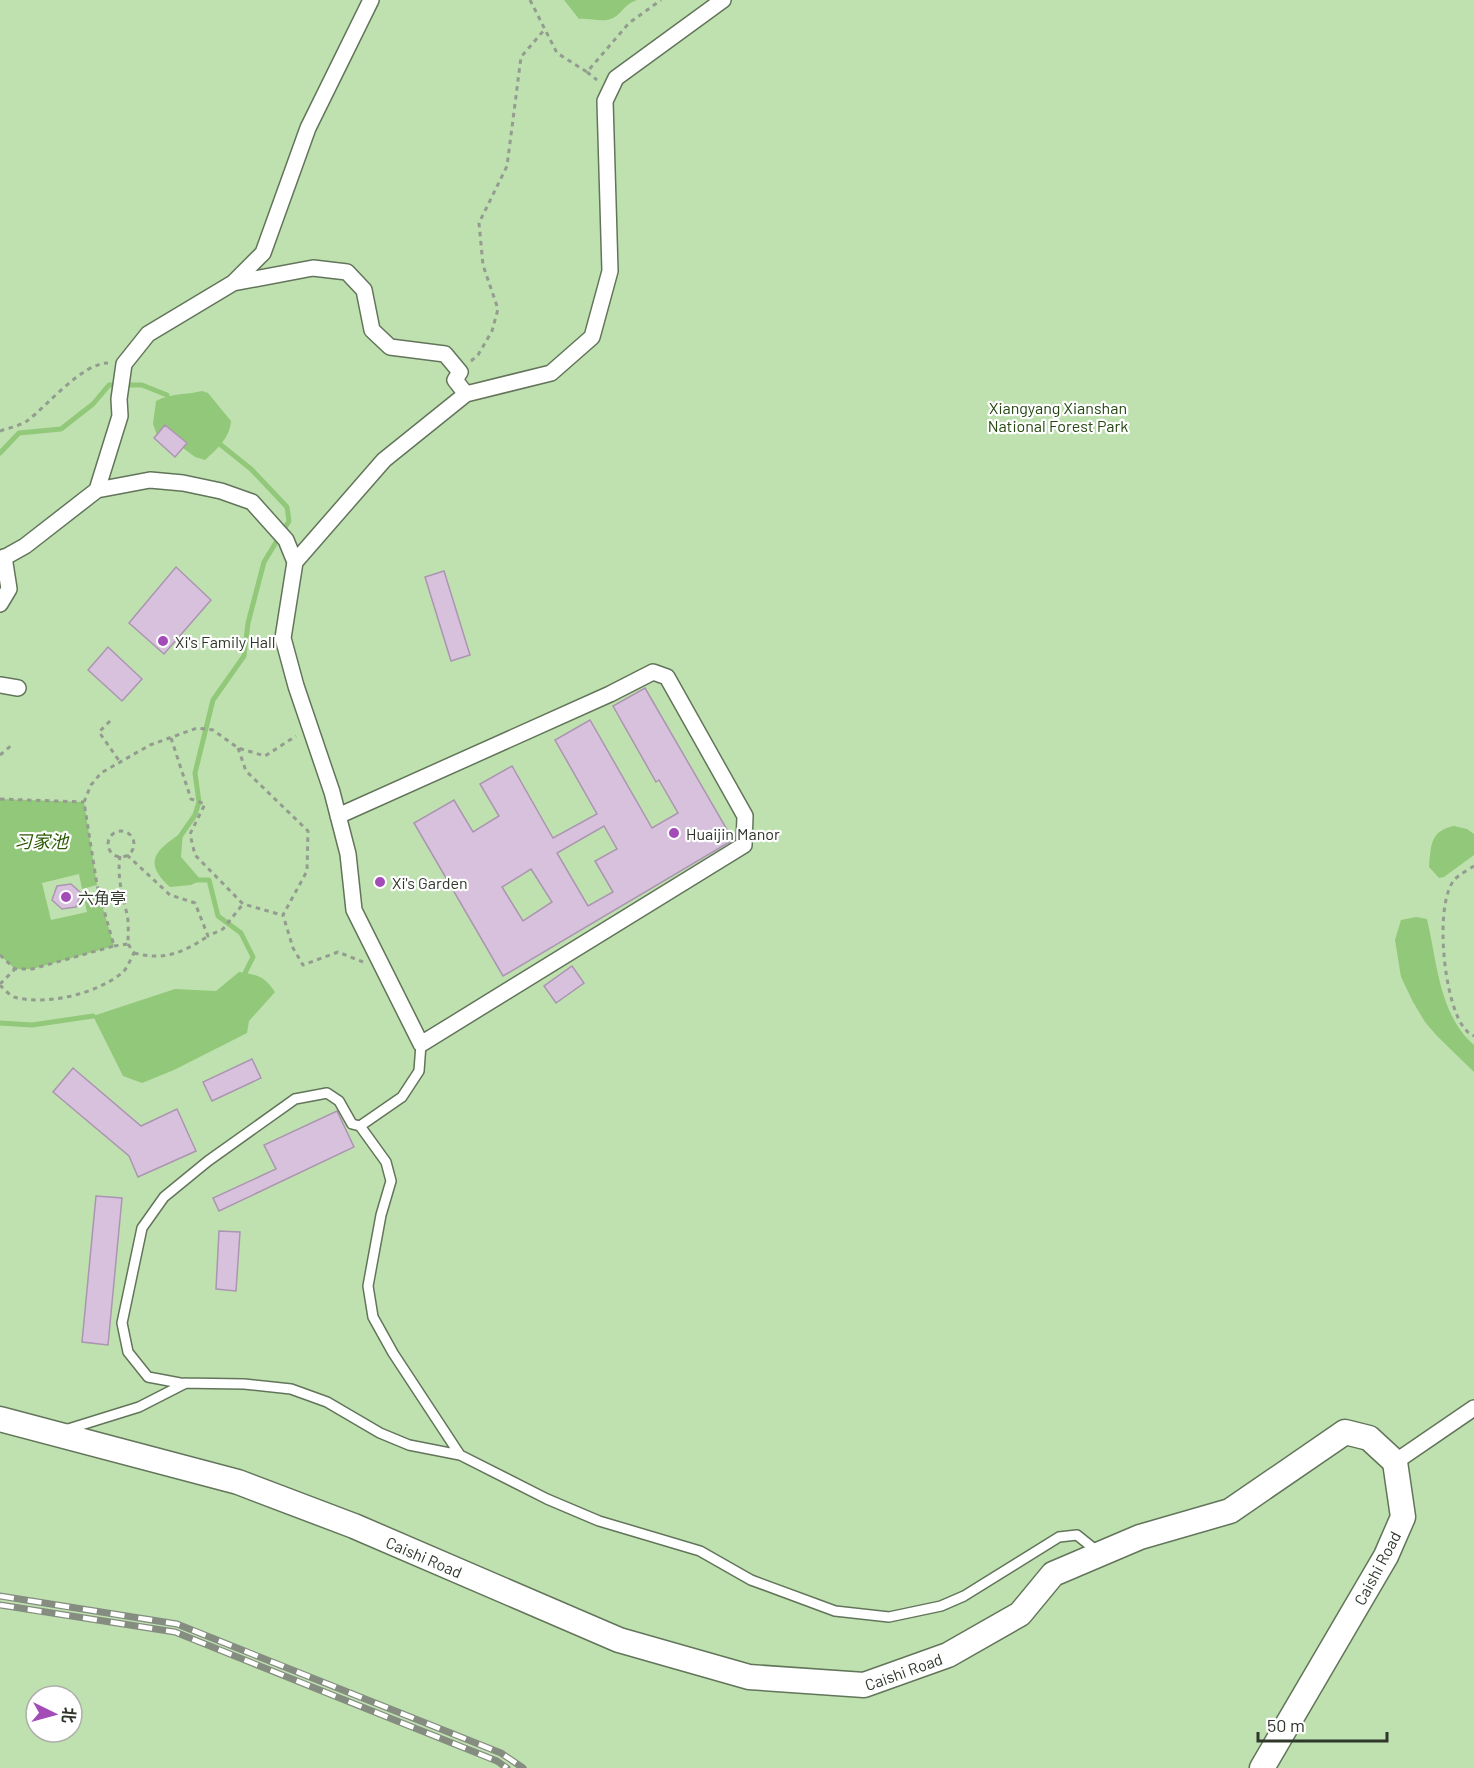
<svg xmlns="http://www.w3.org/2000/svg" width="1474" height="1768" font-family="Barlow,'Noto Sans SC',sans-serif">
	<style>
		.green { fill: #bfe1b0; fill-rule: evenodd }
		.water { fill: #92c879 }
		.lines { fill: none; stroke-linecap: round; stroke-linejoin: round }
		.stream { stroke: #92c879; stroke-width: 5 }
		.building { fill: #d8c1dd; stroke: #ab95b0; stroke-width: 1.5; fill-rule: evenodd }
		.service-casing { stroke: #62755a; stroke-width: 12 }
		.pedestrian-casing { stroke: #62755a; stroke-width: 18 }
		.tertiary-casing { stroke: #62755a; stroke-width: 27 }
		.path { stroke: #949c90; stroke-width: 3; stroke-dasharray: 4.5 4.5; stroke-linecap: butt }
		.service { stroke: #fff; stroke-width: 9 }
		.pedestrian { stroke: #fff; stroke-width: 15 }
		.tertiary { stroke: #fff; stroke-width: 24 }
		.rail-casing { stroke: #858d81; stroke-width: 7 }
		.rail { stroke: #fff; stroke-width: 4.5; stroke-dasharray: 14; stroke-linecap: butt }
		.poi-dot { fill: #a34bb7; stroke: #fff; stroke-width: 2 }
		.labels { text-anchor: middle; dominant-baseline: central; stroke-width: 4.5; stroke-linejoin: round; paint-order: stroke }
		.park-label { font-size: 16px; fill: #244710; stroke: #fff }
		.poi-label { font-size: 16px; fill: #2f372b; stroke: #fff; text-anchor: start }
		.street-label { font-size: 16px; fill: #2f372b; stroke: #fff }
		.water-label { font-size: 18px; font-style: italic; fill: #295a03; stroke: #fff }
	</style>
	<rect width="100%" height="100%" fill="#f5fef2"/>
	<path class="green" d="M0,0h1474v1768h-1474zM36,1696h36v36h-36z"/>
	<path class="water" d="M564,0h73c-14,5 -14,13 -24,18 -8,5 -23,0 -34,1z
		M202,391l6,2 23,28c-1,17 -14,28 -26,39l-10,-3 -12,-9 3,-5 -20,-18 -9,10 -4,-11 3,-23c14,-8 30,-6 46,-10z
		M0,799l84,3 13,83 -15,4 -3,-15 -37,9 9,37 36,-8 -3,-14 15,-3 15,51 -82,23h-17l-15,-14z
		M1454,826l13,3 7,5v21l-30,22 -5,1 -10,-11c2,-22 1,-36 25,-41z
		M183,832l-2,25 20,23 -10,5 -21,2c-30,-26 -11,-39 13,-55z
		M1416,917l11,2c10,42 12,96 47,126v27l-37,-36 -12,-14 -12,-20 -12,-25 -6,-37 6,-20z
		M239,972c19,3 25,4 36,20l-26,29 -2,12 -73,37 -32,13 -19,-7 -30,-60 82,-27 41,2z"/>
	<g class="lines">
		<path class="stream" d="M0,453l19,-20 42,-4 32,-25 16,-19h33l25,10
			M179,838l16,-23 4,-13 -4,-29 18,-73 31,-44 4,-33 16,-61 25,-41 -2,-14 -36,-38 -30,-24
			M196,880h13l9,36 23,17 12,24 -8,16
			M0,1023l32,2 61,-9"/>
	</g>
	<path class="building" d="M165,425l22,18 -12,14 -21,-19z
		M176,567l35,33 -47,54 -35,-31z
		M444,571l26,84 -19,6 -26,-84z
		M108,647l34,32 -20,22 -34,-31z
		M645,688l88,152 -230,136 -89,-153 40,-23 19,32 26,-16 -19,-32 32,-18 41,72 44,-24 -42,-74 35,-20 62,108 26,-15 -19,-33 -3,2 -43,-76zM604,826l13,23 -22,12 18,31 -25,14 -31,-53zM531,869l21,33 -29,19 -21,-34z
		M71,884l10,9 -5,14 -14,2 -10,-9 5,-14z
		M572,966l12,17 -28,20 -12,-17z
		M252,1059l9,19 -49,23 -9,-19z
		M73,1068l68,58 36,-17 19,42 -58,26 -9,-21 -76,-64z
		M337,1111l17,36 -135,64 -6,-13 63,-29 -12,-24z
		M96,1196l26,2 -14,147 -26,-3z
		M219,1231l21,1 -4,59 -20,-2z"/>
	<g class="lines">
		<g class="service-casing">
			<path id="service" d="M421,1044l-2,27 -17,26 -42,29 -8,-2 -13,-23 -12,-8 -32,6 -87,62 -44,36 -22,31 -20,95 6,29 20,25 32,6 64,1 47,5 36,13 53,31 29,12 51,10 87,44 52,22 101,30 51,29 84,31 54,6 52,-11 23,-10 95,-59 18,-2 21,17
				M360,1126l26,36 5,19 -10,34 -13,71 5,31 20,36 67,102
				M65,1430l74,-23 47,-24"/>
		</g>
		<g class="pedestrian-casing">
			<path id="pedestrian" d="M233,283l30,-30 45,-125 63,-128
				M97,490l23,-74 -1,-17 5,-35 24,-30 85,-51 80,-15 34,4 17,18 8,40 18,17 55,7 15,18 -5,8 11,14
				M0,560l25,-14 72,-56 53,-10 33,3 38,8 31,11 34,38 9,22
				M0,604l9,-15 -5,-32
				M0,685l18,3
				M338,816l272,-122 43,-22 14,5 78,139 -1,29 -323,199 -67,-134 -6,-56 -16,-62 -36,-106 -13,-48 12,-76 89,-102 82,-66 85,-21 41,-36 18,-66 -5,-170 11,-23 107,-78
				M1395,1462l79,-54"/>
		</g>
		<g class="tertiary-casing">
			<g id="tertiary">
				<path id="s1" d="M0,1419l238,63 116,44 265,114 130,37 115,8 84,-30 72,-41 33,-40 87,-37 90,-26 115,-79 24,6 26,24 8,55 -17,39 -124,212"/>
			</g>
		</g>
		<path class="path" d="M530,0l27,53 30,19 42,-49 32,-23
			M587,72l10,8
			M471,361l7,-6 14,-24 6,-22 -15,-44 -4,-42 28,-57 14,-109 24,-28
			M0,431c9,-3 19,-5 27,-10 20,-15 55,-58 81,-58
			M110,721l-11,11 21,30
			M171,738l20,61 14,5 -15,30 5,21 48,49 39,11
			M238,748l8,23 62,60 -1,40 -24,44 10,33 10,17 35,-13 25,10
			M0,755l13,-11
			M0,799l84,3
			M108 844a13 13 0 1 1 26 0a13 13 0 1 1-26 0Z
			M127,855l43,40 25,8 13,33 15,-7 20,-25
			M1474,866c-6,4 -14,8 -19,13 -22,24 -11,129 11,151 2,3 5,4 8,6
			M114,946l14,-2c0,-10 1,-21 -1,-30 -5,-20 -10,-37 -7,-58
			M134,953c30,8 49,0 74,-17
			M0,955l15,14h17l82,-23 -17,-61 -13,-83 7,-17 10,-12 49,-28 47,-17 16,2 25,18 27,8 31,-20
			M0,984l15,-15
			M0,985c4,4 9,10 14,12 32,9 82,-3 108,-24 5,-4 8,-13 12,-20l-6,-9"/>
		<use href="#service" class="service"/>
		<use href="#pedestrian" class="pedestrian"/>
		<use href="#tertiary" class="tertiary"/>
		<g class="rail-casing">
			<path id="rail" d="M0,1596l177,28 324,129 22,15
				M0,1605l175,27 322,129 10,7"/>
		</g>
		<use href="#rail" class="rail"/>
	</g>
	<g class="poi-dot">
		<circle cx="163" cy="641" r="6"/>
		<circle cx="674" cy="833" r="6"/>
		<circle cx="380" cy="882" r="6"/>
		<circle cx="66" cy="897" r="6"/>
	</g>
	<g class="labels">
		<g class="park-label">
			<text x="1058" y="407">Xiangyang Xianshan<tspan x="1058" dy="18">National Forest Park</tspan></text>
		</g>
		<g class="poi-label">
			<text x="175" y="641">Xi's Family Hall</text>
			<text x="686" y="833">Huaijin Manor</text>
			<text x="392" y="882">Xi's Garden</text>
			<text x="78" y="897">六角亭</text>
		</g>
		<g class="street-label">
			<text stroke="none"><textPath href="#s1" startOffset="447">Caishi Road</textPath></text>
			<text transform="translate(1377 1568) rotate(-62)">Caishi Road</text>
			<text stroke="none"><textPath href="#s1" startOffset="951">Caishi Road</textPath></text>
		</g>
		<g class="water-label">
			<text x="41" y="841">习家池</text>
		</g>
	</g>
	<g transform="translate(54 1714) rotate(95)"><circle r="28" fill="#ffffff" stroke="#acafaa" stroke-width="1.5"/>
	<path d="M0-4.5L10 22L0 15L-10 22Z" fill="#a34bb7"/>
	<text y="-9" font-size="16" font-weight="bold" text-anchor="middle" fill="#2f372b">北</text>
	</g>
	<path d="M1258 1732v9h129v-9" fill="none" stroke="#2f372b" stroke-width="3"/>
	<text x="1267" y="1732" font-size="18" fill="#2f372b" stroke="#ffffff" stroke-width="4.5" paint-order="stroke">50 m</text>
</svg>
